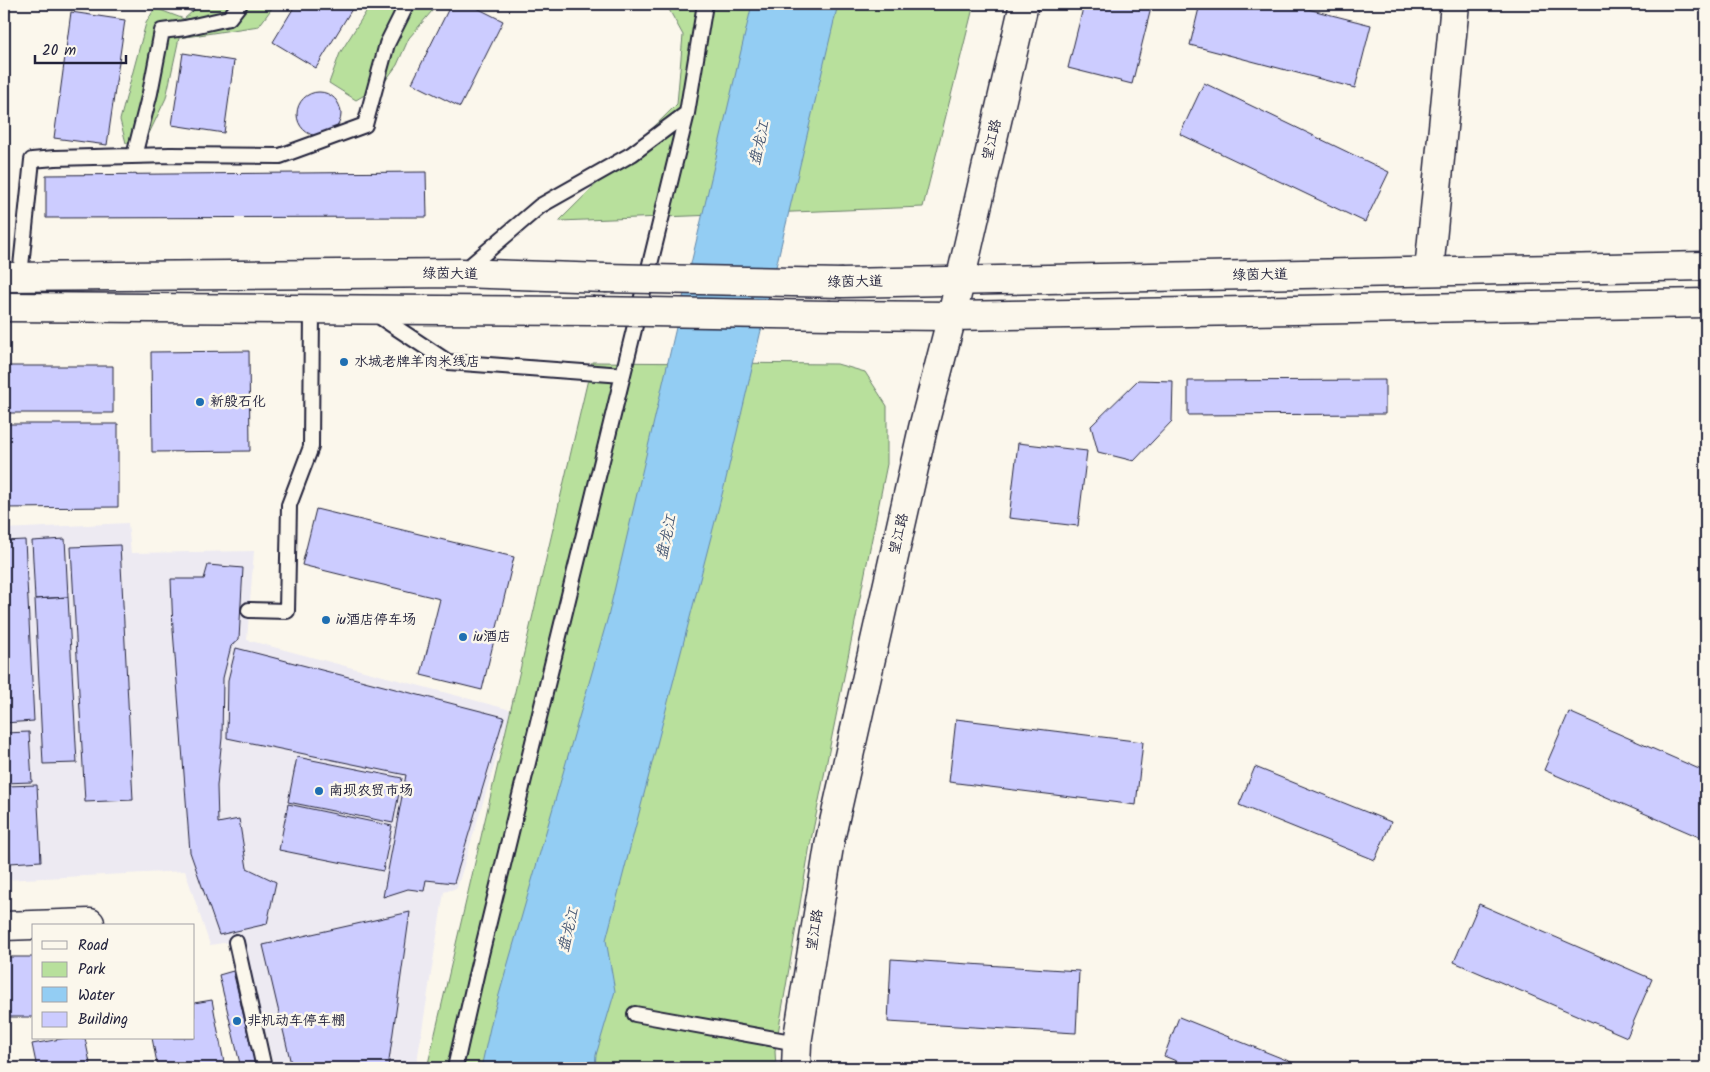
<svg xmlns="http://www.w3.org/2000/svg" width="1710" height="1072" font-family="Kalam,'LXGW WenKai TC',sans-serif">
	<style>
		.built { fill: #edeaf2 }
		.green { fill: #b8e09c; stroke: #6d816c }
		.water { fill: #93cdf3; stroke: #6689a9 }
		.building { fill: #ccf; stroke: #22223b }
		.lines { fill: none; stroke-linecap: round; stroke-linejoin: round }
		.service-casing { stroke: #22223b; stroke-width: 18 }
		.minor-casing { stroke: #22223b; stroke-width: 31 }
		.secondary-casing { stroke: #22223b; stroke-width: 31 }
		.service { stroke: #fbf7ec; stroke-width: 14 }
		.minor { stroke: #fbf7ec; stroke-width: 28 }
		.secondary { stroke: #fbf7ec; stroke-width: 28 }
		.secondary-bridge-casing { stroke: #22223b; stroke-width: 31; stroke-linecap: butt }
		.secondary-bridge { stroke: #fbf7ec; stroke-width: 28 }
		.poi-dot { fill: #1f6fb2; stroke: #fbf7ec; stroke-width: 2 }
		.labels { text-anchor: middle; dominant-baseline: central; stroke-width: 5; stroke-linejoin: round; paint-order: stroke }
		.street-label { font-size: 14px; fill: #22223b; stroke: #fbf7ec }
		.poi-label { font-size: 14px; fill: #22223b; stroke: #fbf7ec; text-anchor: start }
		.water-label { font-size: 15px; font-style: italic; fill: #445572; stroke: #fbf7ec }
	</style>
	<rect width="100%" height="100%" fill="#fbf7ec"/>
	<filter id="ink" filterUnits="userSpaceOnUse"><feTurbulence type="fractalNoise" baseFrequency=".02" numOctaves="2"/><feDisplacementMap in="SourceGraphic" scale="10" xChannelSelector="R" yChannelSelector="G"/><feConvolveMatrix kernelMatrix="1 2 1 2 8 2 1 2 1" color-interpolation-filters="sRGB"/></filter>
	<g filter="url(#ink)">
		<path class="built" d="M128,523l3,30 123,-2 -7,89 264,70 -54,178 -13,4 -28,176h-142l-31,-128 -33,5 -25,-74 -181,9v-351z"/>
		<path class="green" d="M201,4h74l-16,22 -80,12 -13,60 -22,46 -18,-1 -6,-23 26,-97 9,-15 29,11z
			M371,4h61v7l-23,27 -12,27 -14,19 -27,16 -27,-17 11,-30z
			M666,4h308l-51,203 -364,14 118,-117 6,-69z
			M592,362l245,2 28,8 22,34v58l-77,381 -35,206 1,17h-349z"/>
		<path class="water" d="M752,4h86l-113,479 -119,457 9,51 -19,64 -1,13h-114l11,-49 116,-402z"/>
		<path class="building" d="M179,4h19l-6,8z
			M296,4h59l-39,64 -43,-26z
			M451,4h18l34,17 -43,86 -48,-24z
			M1084,4h68l-20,80 -64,-16z
			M1200,4h88l83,21 -16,63 -165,-43z
			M71,12l54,8 -18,125 -53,-7z
			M183,53l51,8 -10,72 -52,-8z
			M1204,83l185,89 -24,50 -185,-88z
			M297 114a22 22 0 1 1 44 0a22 22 0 1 1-44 0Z
			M426,172l1,45 -381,1v-43z
			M249,351l1,100 -98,1 -1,-100z
			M4,366h109v47h-109z
			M1138,380l35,1 -1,40 -38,40 -36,-9 -7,-26z
			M1385,380v34l-197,1v-34z
			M4,424h114v83l-114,1z
			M1018,443l69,8 -9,75 -69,-8z
			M316,509l198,48 -32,133 -61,-15 19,-76 -138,-34z
			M65,539l3,58 -33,2 -3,-58z
			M25,540l9,181 -30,2v-182z
			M120,545l13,255 -48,2 -14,-255z
			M208,565l35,3 -4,71 -8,7 -8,32 -1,60 -5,48 1,37 21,-4 8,49 29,14 -9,42 -48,11 -29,-83 -17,-222 -2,-51h33z
			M68,597l9,166 -34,1 -8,-165z
			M236,648l268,69 -50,166 -28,-3 -2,11 -16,-2 -25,8 23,-122 -179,-37 1,-58z
			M1569,712l137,60v68l-162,-70z
			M956,719l187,23 -7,63 -187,-23z
			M29,732l3,50 -28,1v-50z
			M297,757l105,21 -9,45 -105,-21z
			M1255,767l136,55 -16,38 -136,-55z
			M37,785l4,76 -31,2 -3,-77z
			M288,804l104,22 -9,45 -104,-21z
			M1479,904l173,75 -25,58 -173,-75z
			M410,912l-22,156h-96l-29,-123z
			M4,957h30v60h-30z
			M891,959l188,12 -3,62 -188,-11z
			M233,971l23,97h-15l-22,-93z
			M212,1000l13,68h-67l-6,-30h42v-35z
			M1179,1017l127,51h-113l-29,-12z
			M66,1038h19l6,30h-54l-5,-24z"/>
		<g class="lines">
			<g class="service-casing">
				<path id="service" d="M134,156l16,-63 12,-62 23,-3 44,-10 11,-14
					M464,271l76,-65 92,-52 55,-41
					M20,276l12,-116 23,-2 115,-3 110,1 85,-31 22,-81 20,-40
					M374,313l74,49 175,13
					M249,610l38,1 2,-106 22,-58 1,-138
					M236,942l28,126
					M635,1014l162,29
					M455,1068l22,-97 210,-858 18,-109"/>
			</g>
			<g class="minor-casing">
				<path id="minor" d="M1429,271l26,-267
					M4,926l86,-3
					M796,1068l1,-25 33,-203 93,-412 29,-112 72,-312"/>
			</g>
			<g class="secondary-casing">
				<path id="secondary" d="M4,277l457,-4 144,5
					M842,283l864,-17
					M4,307l588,4
					M831,315l121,1 754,-13"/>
			</g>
			<use href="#service" class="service"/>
			<use href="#minor" class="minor"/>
			<use href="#secondary" class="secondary"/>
			<g class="secondary-bridge-casing">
				<path id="secondary-bridge" d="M605,278l237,5
					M592,311l239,4"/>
			</g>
			<use href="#secondary-bridge" class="secondary-bridge"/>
		</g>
	</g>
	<g class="poi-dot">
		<circle cx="344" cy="362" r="5"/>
		<circle cx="200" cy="402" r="5"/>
		<circle cx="326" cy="620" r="5"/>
		<circle cx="463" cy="637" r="5"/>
		<circle cx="319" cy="791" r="5"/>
		<circle cx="237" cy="1021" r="5"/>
	</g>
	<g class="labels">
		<g class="street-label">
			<text transform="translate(992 140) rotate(-77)">望江路</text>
			<text transform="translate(450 274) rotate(1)">绿茵大道</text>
			<text transform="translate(1260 275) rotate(-1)">绿茵大道</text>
			<text transform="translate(855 282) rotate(-1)">绿茵大道</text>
			<text transform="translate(899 534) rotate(-77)">望江路</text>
			<text transform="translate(815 930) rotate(-81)">望江路</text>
		</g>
		<g class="poi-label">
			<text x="354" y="362">水城老牌羊肉米线店</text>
			<text x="210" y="402">新殷石化</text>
			<text x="336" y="620">iu酒店停车场</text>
			<text x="473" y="637">iu酒店</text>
			<text x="329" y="791">南坝农贸市场</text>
			<text x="247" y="1021">非机动车停车棚</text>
		</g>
		<g class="water-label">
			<text transform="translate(760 143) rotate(-77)">盘龙江</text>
			<text transform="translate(667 537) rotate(-77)">盘龙江</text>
			<text transform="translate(569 930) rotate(-76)">盘龙江</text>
		</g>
	</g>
	<rect width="1710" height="1072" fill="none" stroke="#fbf7ec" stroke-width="20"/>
	<rect x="10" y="10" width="1690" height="1052" fill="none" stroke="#22223b" stroke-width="2" filter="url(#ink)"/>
	<rect x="32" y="924" width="162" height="115" fill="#fbf7ec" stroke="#a4a2a5"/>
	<rect x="42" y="941" width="25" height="8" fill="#fbf7ec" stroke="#a4a2a5"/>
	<text x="78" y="950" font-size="15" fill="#22223b">Road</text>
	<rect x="42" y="962" width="25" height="15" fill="#b8e09c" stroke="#a4a2a5"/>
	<text x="78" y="974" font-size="15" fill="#22223b">Park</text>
	<rect x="42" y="987" width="25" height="15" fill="#93cdf3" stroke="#a4a2a5"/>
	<text x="78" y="1000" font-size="15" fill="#22223b">Water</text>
	<rect x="42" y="1012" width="25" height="15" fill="#ccccff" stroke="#a4a2a5"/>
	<text x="78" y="1024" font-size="15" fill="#22223b">Building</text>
	<path d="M35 55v8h91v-8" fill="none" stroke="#22223b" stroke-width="2.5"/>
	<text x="42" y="55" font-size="15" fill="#22223b" stroke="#fbf7ec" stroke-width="4" paint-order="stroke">20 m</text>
</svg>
